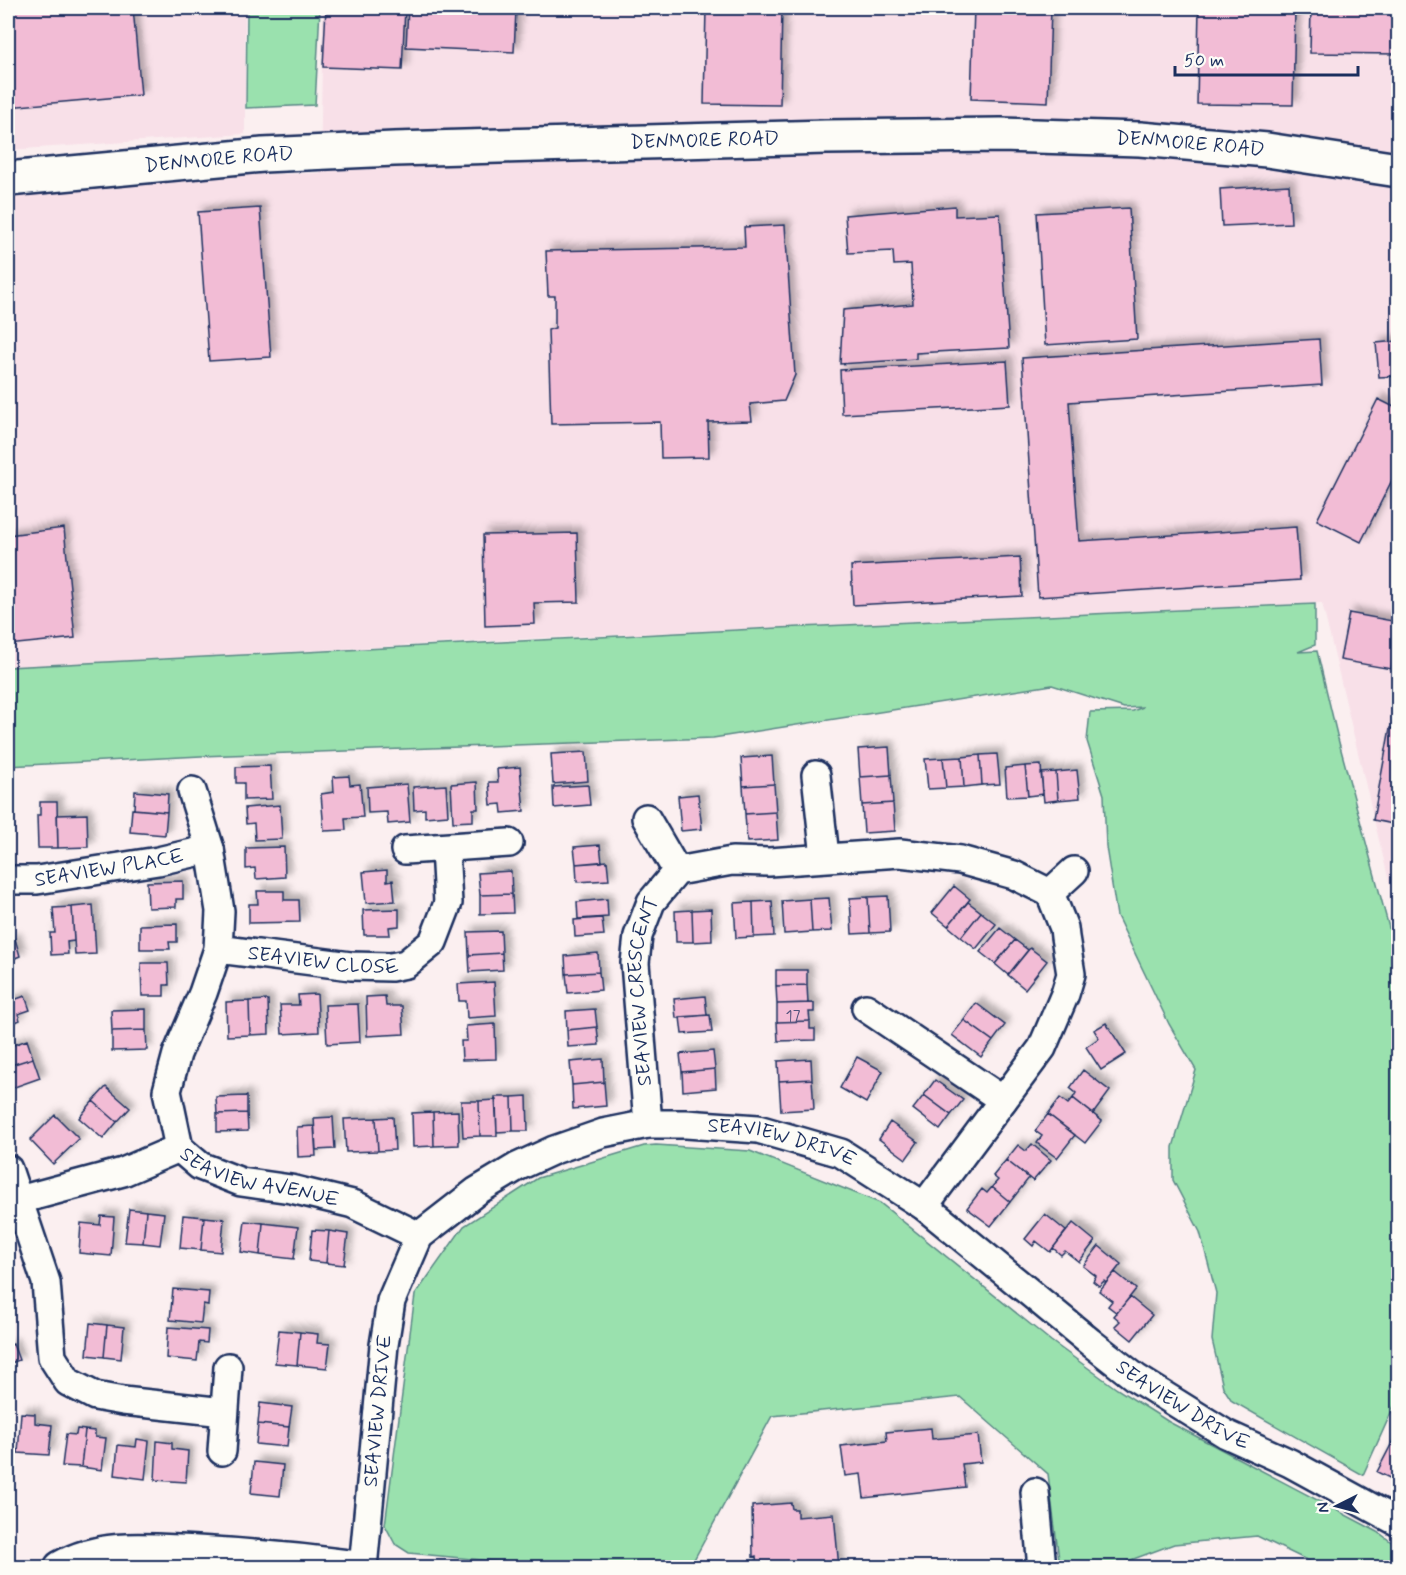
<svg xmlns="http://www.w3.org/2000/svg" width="1406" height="1575" font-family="Mynerve,sans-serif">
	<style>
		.built { fill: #f8e0e8 }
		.green { fill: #9ae1ae; stroke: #5a8886; stroke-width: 1.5 }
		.building { fill: #f2bcd5; stroke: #1b2f5e; stroke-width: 1.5; filter: url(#shadow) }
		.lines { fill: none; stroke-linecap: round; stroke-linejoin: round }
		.street-casing { stroke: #1b2f5e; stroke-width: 32 }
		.secondary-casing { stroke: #1b2f5e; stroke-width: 38 }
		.street { stroke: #fdfcf7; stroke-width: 27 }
		.secondary { stroke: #fdfcf7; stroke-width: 33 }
		.labels { text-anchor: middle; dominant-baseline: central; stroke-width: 4.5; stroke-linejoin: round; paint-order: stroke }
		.number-label { font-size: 16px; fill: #51527c }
		.street-label { font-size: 20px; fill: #1b2f5e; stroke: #fdfcf7 }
	</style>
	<defs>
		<filter id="shadow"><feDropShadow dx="5.5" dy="-5.5" stdDeviation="3" flood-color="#0004"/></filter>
	</defs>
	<rect width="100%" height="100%" fill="#fbeff0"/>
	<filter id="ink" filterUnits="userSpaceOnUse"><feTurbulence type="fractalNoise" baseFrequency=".0167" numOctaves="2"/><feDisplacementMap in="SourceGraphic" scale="12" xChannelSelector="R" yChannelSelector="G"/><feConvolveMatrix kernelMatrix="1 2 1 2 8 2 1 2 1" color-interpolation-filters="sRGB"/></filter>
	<g filter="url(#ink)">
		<path class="built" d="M8,8h237v126l-237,16z
			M323,8h1075v911l-76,-316 -779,35 -535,29v-485l312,-9z"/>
		<path class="green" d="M247,8h73l-5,97 -69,3z
			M1315,604v41l-17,7 19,-1 20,84 61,226v436l-35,78 -131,-74 -9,-14 -11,-47 4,-47 -16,-61 -27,-52v-33l23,-77 -27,-46 -52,-108 -11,-69 -2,-52 -17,-54 3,-29 43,-1 10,-4 -19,1 -72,-23 -339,53 -512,18 -193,10v-99l770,-39z
			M656,1145l94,6 130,52 171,138 66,48 52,33 209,110 20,15v20h-77l-64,-31 -83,8 -62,23h-52l-12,-93 -88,-77 -188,19 -82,151h-167l-20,-5 -94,-9 -14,-9 -10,-19 30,-230 49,-69 74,-48 106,-32z"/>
		<path class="building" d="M8,8h125l8,87 -133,12z
			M326,8h79l-3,62 -79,-3z
			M408,8l108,2 -2,42 -108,-5z
			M706,8h76l-2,97 -76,-1z
			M974,8h77l-3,94 -77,-3z
			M1199,8h96l-2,97 -96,-1z
			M1311,8h87v46l-88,-1z
			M1289,185l2,38 -69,3 -2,-37z
			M955,206v10l45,-2 9,134 -93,5v6l-76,5 3,-54 70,-6 -2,-40 -17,1 -1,-14 -45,2 -3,-38z
			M260,208l11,149 -62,4 -11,-149z
			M1129,208l8,131 -92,6 -8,-132z
			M785,225l10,150 -11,26 -34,3 2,17 -44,1 1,35 -48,1 -1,-36 -109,2 -3,-94 7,-2v-32h-7l-2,-45 199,-4 -1,-20z
			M1319,339l3,46 -253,17 10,139 217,-14 4,53 -262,17 -16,-239z
			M1398,341v35l-19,1 -3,-34z
			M1007,361l3,44 -168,9 -2,-44z
			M1378,399l20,10v59l-37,74 -44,-22z
			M64,528l11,110 -67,7v-110z
			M577,533l2,69 -45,1 1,21 -50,2 -2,-91z
			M1020,557l2,39 -169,9 -2,-39z
			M1349,613l49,9 -7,47 -51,-9z
			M1390,728l8,2v95l-25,-5z
			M889,747l2,28 -31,2 -2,-28z
			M586,752l2,29 -35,3 -2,-30z
			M997,754l3,30 -18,1 -2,-30z
			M980,755l2,30 -18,2 -2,-30z
			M772,756l2,28 -31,2 -2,-28z
			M962,757l2,30 -18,1 -3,-30z
			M943,758l3,30 -18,1 -3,-30z
			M1041,765l2,29 -15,2 -3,-30z
			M270,766l2,33 -28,1v-17h-8v-16z
			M1025,766l3,30 -21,1 -2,-29z
			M520,767l4,44 -22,2 -1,-9 -10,1 -2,-23h9l-1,-13z
			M1077,770l3,28 -22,2 -2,-28z
			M1056,772l2,28 -14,2 -3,-29z
			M891,775l2,28 -31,2 -2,-28z
			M349,776l1,9 10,-1 3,33 -18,1 1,12 -22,1 -3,-37 13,-2 -1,-15z
			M477,782l1,27h-5v12l-20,1 -2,-38z
			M407,784l3,38 -22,2 -1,-12 -19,1 -1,-26z
			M774,784l2,28 -31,2 -2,-28z
			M446,785l2,30 -23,2v-8l-11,1 -1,-23z
			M588,785l2,20 -36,3 -1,-21z
			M135,791l33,3 -1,18 -33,-3z
			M698,794l4,35 -21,2 -3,-35z
			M40,802h17l1,46h-20l-1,-33h3z
			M893,803l2,28 -31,2 -2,-28z
			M280,805l2,34 -27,1 -1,-17 -8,1 -1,-16z
			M132,809l35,3 -2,23 -35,-3z
			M776,812l2,28 -31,2 -2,-28z
			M87,814l1,33 -30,1 -1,-33z
			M600,845l2,17 -26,2 -2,-17z
			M284,847l1,30 -29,2 -1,-11 -9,1v-21z
			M607,861l2,19 -32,2 -1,-18z
			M387,870v11l6,-1 2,21 -29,2 -3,-31z
			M511,871l1,23 -32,1 -2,-22z
			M183,881v18h-7v8l-28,1 -1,-26z
			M954,886l16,13 -22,27 -16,-13z
			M257,891h27v9h15l1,22 -51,1v-19h9z
			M512,894l1,19 -33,1v-19z
			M888,896l2,36 -20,1 -2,-36z
			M868,897l2,36 -18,1 -2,-36z
			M829,898l3,33 -20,1 -2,-33z
			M607,899l1,18 -30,2 -1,-17z
			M810,899l2,33 -28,2 -2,-33z
			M772,901l2,35 -20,1 -1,-35z
			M753,902l1,35 -18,1 -2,-35z
			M968,902l13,10 -20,25 -13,-11z
			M93,905l3,49 -21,1 -3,-48z
			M72,907l2,34 -7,1 1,12 -17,1 -1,-22h5l-2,-25z
			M399,909v17l-10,1 1,8h-26l-1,-25z
			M711,909l1,32 -19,1 -1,-32z
			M692,910l1,32h-17l-1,-31z
			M981,912l15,12 -20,25 -15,-12z
			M602,918l2,17 -29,2 -1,-17z
			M177,924v18h-8l1,7h-30v-24z
			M1000,928l15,12 -20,24 -15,-12z
			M501,931l1,22 -33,2 -1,-23z
			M15,939l5,17 -12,5v-19z
			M1015,940l13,10 -20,25 -13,-11z
			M1030,948l17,13 -22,28 -17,-14z
			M502,953l1,17 -33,2 -1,-17z
			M598,953l1,19 -33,2 -1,-18z
			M141,963h27l1,22h-5v11h-22z
			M776,970h31v15l-31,1z
			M599,972l2,18 -33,3 -2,-19z
			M494,982l2,34 -29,2 -1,-17h-7l-1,-17z
			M807,985l1,18 -31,1 -1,-18z
			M317,994l2,38 -37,2 -2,-29h19l-1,-10z
			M25,996l5,14 -12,4 2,6 -12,5v-23z
			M385,996l1,10h16l2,28 -37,2 -1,-39z
			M705,996l2,19 -31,3 -2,-19z
			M268,1000l1,34 -19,1 -1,-34z
			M249,1001l1,34 -23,1 -1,-34z
			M814,1003v9h-5l1,9 -33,1v-18z
			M976,1003l29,22 -12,16 -29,-21z
			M358,1004l2,38 -33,2 -2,-39z
			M146,1009v21l-34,1 -1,-21z
			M595,1009l2,18 -30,3 -1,-19z
			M710,1015l2,17 -30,2 -2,-17z
			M964,1020l29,21 -12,16 -29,-22z
			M810,1021v8h5v11l-37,1 -1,-19z
			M1106,1023l20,31 -25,16 -15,-23 13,-9 -5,-8z
			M495,1024l1,35 -34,1 -1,-19h6l-1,-15z
			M597,1027l2,18 -31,2 -1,-17z
			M146,1030l1,20 -35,1v-20z
			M27,1040l6,18 -25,8v-19z
			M713,1051l2,18 -33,3 -2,-18z
			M857,1057l26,14 -17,32 -26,-15z
			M33,1058l7,20 -31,11 -1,-23z
			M603,1059l1,23 -32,3 -2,-23z
			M811,1059l1,20 -33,2 -1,-20z
			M715,1069l1,19 -33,3 -1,-19z
			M1083,1070l27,21 -17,23 -20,-16 3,-5 -6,-5z
			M812,1079l2,30 -33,2 -2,-30z
			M935,1080l28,20 -12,15 -27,-20z
			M604,1082l2,24 -33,3 -1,-24z
			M106,1087l24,21 -13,14 -24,-21z
			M924,1095l27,20 -11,15 -27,-21z
			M247,1096v17l-30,1 -1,-17z
			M527,1096l1,35h-15l-1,-34z
			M495,1097h17l1,34 -16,1z
			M1060,1098l8,6 5,-6 29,23 -17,22 -37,-29z
			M496,1100l1,36h-17l-1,-35z
			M93,1101l24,21 -14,17 -24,-21z
			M461,1101h18l1,35 -17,1z
			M458,1111l1,34 -25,1 -1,-34z
			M433,1112l1,34 -21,1 -1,-34z
			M247,1113l1,18 -31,1v-18z
			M1048,1114l27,21 -18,23 -20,-15 5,-7 -7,-5z
			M55,1115l24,24 -26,25 -23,-24z
			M333,1117l2,32 -19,1 -2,-32z
			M393,1117l2,33 -17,1 -2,-33z
			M376,1118l2,33 -32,1 -2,-33z
			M890,1122l28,20 -12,17 -27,-20z
			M314,1126l2,30 -18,1 -1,-30z
			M1032,1144l19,16 -18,21 -27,-21 12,-15 8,6z
			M1006,1160l23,18 -19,24 -18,-15 6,-7 -5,-4z
			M992,1187l18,15 -19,24 -24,-18 15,-19 5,4z
			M129,1209l17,2 -3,32 -18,-1z
			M146,1211l18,2 -4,32 -17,-2z
			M1045,1214l21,17 -16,21 -14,-11 -3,5 -8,-7z
			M183,1215l21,2 -3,33 -21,-2z
			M101,1216l13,1 -3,39 -32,-3 2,-30 19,2z
			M204,1217l20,2 -3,33 -20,-2z
			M245,1221l18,2 -3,32 -19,-3z
			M263,1223l35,4 -4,32 -34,-4z
			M1073,1223l22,18 -16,21 -14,-11 -4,4 -8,-7z
			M312,1230l17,1 -3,32 -17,-2z
			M329,1231l19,3 -4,31 -18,-2z
			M1099,1246l22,18 -15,19 -2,-2 -5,5 -6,-5 3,-5 -13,-10z
			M1115,1272l21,17 -19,24 -9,-7 4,-5 -13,-10z
			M173,1289l36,3 -1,13 -5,-1 -2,19 -31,-3z
			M1130,1297l22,18 -20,25 -17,-14 5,-5 -6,-5z
			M90,1323l17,2 -3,32 -17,-2z
			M107,1325l17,2 -3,32 -17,-2z
			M168,1327l40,3 -1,13 -8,-1 -2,19 -31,-3z
			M279,1330l21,2 -3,33 -22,-2z
			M300,1332l18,2 -1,9 13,1 -3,24 -30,-3z
			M13,1344l6,16 -11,4v-18z
			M260,1403l32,4 -3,20 -31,-3z
			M21,1413l14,1v9l17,2 -3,30 -31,-2z
			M258,1424l31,3 -2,20 -31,-3z
			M931,1428l1,11 46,-4 3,27 -19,2 3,23 -101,11 -3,-24 -16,2 -4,-30 46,-5 -1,-9z
			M77,1429l8,1 -4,37 -19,-1 4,-32 10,1z
			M85,1430l10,1v6l11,1 -4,32 -21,-3z
			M137,1439l12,2 -4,38 -30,-4 3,-30 18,2z
			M1394,1439l4,2v41l-21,-10z
			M157,1441l15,2v6l16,2 -2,31 -31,-2z
			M254,1462l29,3 -3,31 -29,-3z
			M791,1503l1,6h5v8l37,-3 5,54h-82l-1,-12 -3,1 -1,-51z"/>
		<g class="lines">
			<g class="street-casing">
				<g id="street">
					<path d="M816,775l9,82"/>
					<path id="s1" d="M192,791l18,58 10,62 -2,38 -15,44 -26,61 -10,37 12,57 21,18 41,16 50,7 62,15 66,32"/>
					<path d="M646,818l31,53"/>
					<path d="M405,850l104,-7"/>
					<path id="s2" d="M8,880h29l121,-19 52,-12"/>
					<path d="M1050,893l24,-22"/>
					<path id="s3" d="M218,949l133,17 40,1 15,-3 27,-22 15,-39 -3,-55"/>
					<path d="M866,1008l137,92"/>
					<path id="s4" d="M648,1124l-13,-161 3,-27 13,-34 26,-31 55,-10 37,1 131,-9 60,7 54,15 36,18 14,35 1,9 6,37 -6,20 -23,54 -118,158"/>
					<path d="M8,1169l38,113 6,75 16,25 27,14 28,5 101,11"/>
					<path d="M19,1200l104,-28 56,-24"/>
					<path d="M222,1451l6,-84"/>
					<path d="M1035,1492l7,76"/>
					<path id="s5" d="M363,1568l21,-223 7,-44 28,-65 58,-45 40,-24 37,-17 49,-17 45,-9h38l72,5 83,24 83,53 166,136 46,36 90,56 64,29 108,59"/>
				</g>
			</g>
			<g class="secondary-casing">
				<g id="secondary">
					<path id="s6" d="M8,179l255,-24 131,-6 432,-12 175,-2 139,4 127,11 131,20"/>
					<path d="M61,1568c41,-24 90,-17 136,-15 54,3 107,8 161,15"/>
				</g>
			</g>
			<use href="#street" class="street"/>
			<use href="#secondary" class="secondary"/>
		</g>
	</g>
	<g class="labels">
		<g class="number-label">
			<text x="793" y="1016">17</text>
		</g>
		<g class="street-label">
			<text stroke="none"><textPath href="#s6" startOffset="698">DENMORE ROAD</textPath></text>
			<text stroke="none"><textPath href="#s6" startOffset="1184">DENMORE ROAD</textPath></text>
			<text stroke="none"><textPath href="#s6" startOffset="212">DENMORE ROAD</textPath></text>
			<text stroke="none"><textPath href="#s2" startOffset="102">SEAVIEW PLACE</textPath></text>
			<text stroke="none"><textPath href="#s3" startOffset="106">SEAVIEW CLOSE</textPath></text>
			<text stroke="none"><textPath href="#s4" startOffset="134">SEAVIEW CRESCENT</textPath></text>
			<text stroke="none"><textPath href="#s5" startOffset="734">SEAVIEW DRIVE</textPath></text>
			<text stroke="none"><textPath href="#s1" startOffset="459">SEAVIEW AVENUE</textPath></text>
			<text stroke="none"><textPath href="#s5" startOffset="1220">SEAVIEW DRIVE</textPath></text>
			<text stroke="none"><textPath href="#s5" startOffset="158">SEAVIEW DRIVE</textPath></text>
		</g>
	</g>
	<rect width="1406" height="1575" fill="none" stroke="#fdfcf7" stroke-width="30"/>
	<rect x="15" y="15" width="1376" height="1545" fill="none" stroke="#1b2f5e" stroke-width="2" filter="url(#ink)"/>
	<g transform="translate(1337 1506) rotate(264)" stroke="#fdfcf7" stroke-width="4.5" paint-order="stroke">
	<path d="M0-4.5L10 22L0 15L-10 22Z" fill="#1b2f5e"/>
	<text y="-9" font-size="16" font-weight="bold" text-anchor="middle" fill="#1b2f5e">N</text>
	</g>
	<path d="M1175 66v9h183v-9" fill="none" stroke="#1b2f5e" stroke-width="3"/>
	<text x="1184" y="66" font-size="18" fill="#1b2f5e" stroke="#fdfcf7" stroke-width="4.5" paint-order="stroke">50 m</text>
</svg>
